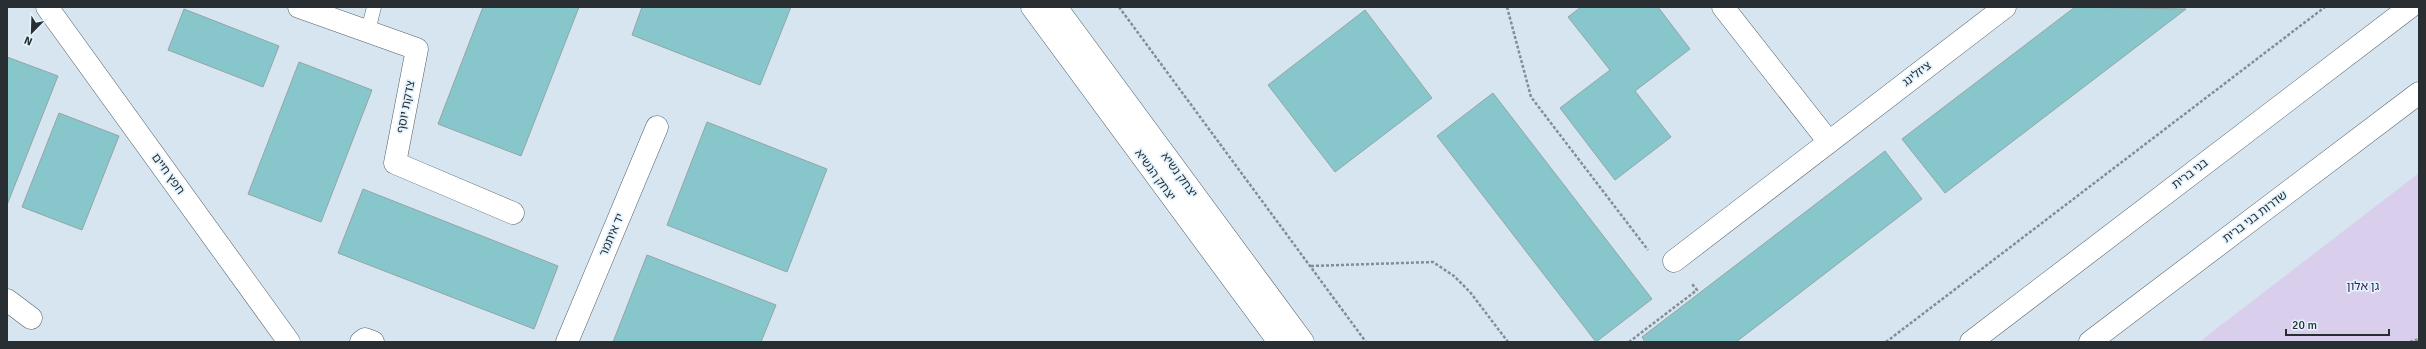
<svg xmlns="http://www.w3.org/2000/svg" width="2426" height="349" font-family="Signika,'Noto Sans Hebrew',sans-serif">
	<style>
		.green { fill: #d9cfed }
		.building { fill: #87c6cb; stroke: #92a6a7 }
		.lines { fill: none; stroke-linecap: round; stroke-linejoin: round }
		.service-casing { stroke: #526068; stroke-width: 15 }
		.minor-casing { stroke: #526068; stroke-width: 23 }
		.secondary-casing { stroke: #526068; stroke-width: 23 }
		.path { stroke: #828d95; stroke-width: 2.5; stroke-dasharray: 3 2; stroke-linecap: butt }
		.service { stroke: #fff; stroke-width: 14 }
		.minor { stroke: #fff; stroke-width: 22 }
		.secondary { stroke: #fff; stroke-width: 22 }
		.labels { text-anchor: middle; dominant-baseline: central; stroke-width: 3.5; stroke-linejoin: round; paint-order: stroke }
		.street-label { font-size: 12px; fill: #282e32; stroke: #e3f3fd }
		.park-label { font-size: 12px; fill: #382055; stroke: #e3f3fd }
	</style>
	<rect width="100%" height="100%" fill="#d6e5f0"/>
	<path class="green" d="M2419,173v169h-220z"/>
	<path class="building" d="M483,7h96l-58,149 -83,-32z
		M642,7h149l-31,78 -128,-50z
		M1581,7h77l32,42 -55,42 36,46 -56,43 -55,-72 50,-38 -42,-53z
		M2075,7l111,2 -241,184 -43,-54z
		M184,9l95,37 -16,41 -95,-37z
		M1365,10l67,88 -97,74 -67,-87z
		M7,57l51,19 -51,129z
		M299,62l73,28 -51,132 -73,-28z
		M1493,93l159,206 -56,43 -159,-206z
		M59,113l60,23 -37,94 -60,-23z
		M707,122l120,47 -40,103 -120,-47z
		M1885,151l37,48 -186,143h-91l-3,-5z
		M363,189l195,77 -24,63 -196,-76z
		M647,255l129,50 -15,37h-148z"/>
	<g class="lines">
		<g class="service-casing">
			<path id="service" d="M368,31l6,-24"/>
		</g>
		<g class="minor-casing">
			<path id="minor" d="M47,7l242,335
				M299,7l118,42 -22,114 118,50
				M1723,7l106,135
				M1674,261l331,-254
				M7,300l24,18
				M361,342l4,-3 8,3
				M567,342l90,-215"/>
		</g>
		<g class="secondary-casing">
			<path id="secondary" d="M1032,7l247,335
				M1056,7l247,335
				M1971,342l439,-335
				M2090,342l329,-249"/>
		</g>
		<path class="path" d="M1119,7l247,335
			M1507,7l24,90 117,153
			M1311,266l122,-4 21,14 16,16 38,50
			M1629,342l68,-52 -5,-6
			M1886,342l439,-335
			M2410,342l9,-3"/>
		<use href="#service" class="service"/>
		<use href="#minor" class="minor"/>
		<use href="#secondary" class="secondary"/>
	</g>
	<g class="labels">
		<g class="street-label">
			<text transform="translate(1917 74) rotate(-37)">ציזלינג</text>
			<text transform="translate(406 107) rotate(-79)">צדקת יוסף</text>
			<text transform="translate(168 174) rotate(54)">חפץ חיים</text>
			<text transform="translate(2190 174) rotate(-37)">בני ברית</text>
			<text transform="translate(1155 175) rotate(54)">יצחק הנשיא</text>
			<text transform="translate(1179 175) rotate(54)">יצחק נשיא</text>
			<text transform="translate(2255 217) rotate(-37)">שדרות בני ברית</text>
			<text transform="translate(612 235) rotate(-67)">יד איתמר</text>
		</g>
		<g class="park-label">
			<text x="2363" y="286">גן אלון</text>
		</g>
	</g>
	<rect width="2426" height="349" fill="none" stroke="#282e32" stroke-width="16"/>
	<g transform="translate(32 32) rotate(203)" stroke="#e3f3fd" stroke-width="3" paint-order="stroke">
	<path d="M0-3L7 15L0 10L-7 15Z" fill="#282e32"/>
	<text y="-6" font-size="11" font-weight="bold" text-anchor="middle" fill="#282e32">N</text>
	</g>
	<path d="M2286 329v6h103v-6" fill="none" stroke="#282e32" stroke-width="2"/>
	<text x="2292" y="329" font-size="12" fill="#282e32" stroke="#e3f3fd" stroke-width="3" paint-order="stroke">20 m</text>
</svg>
